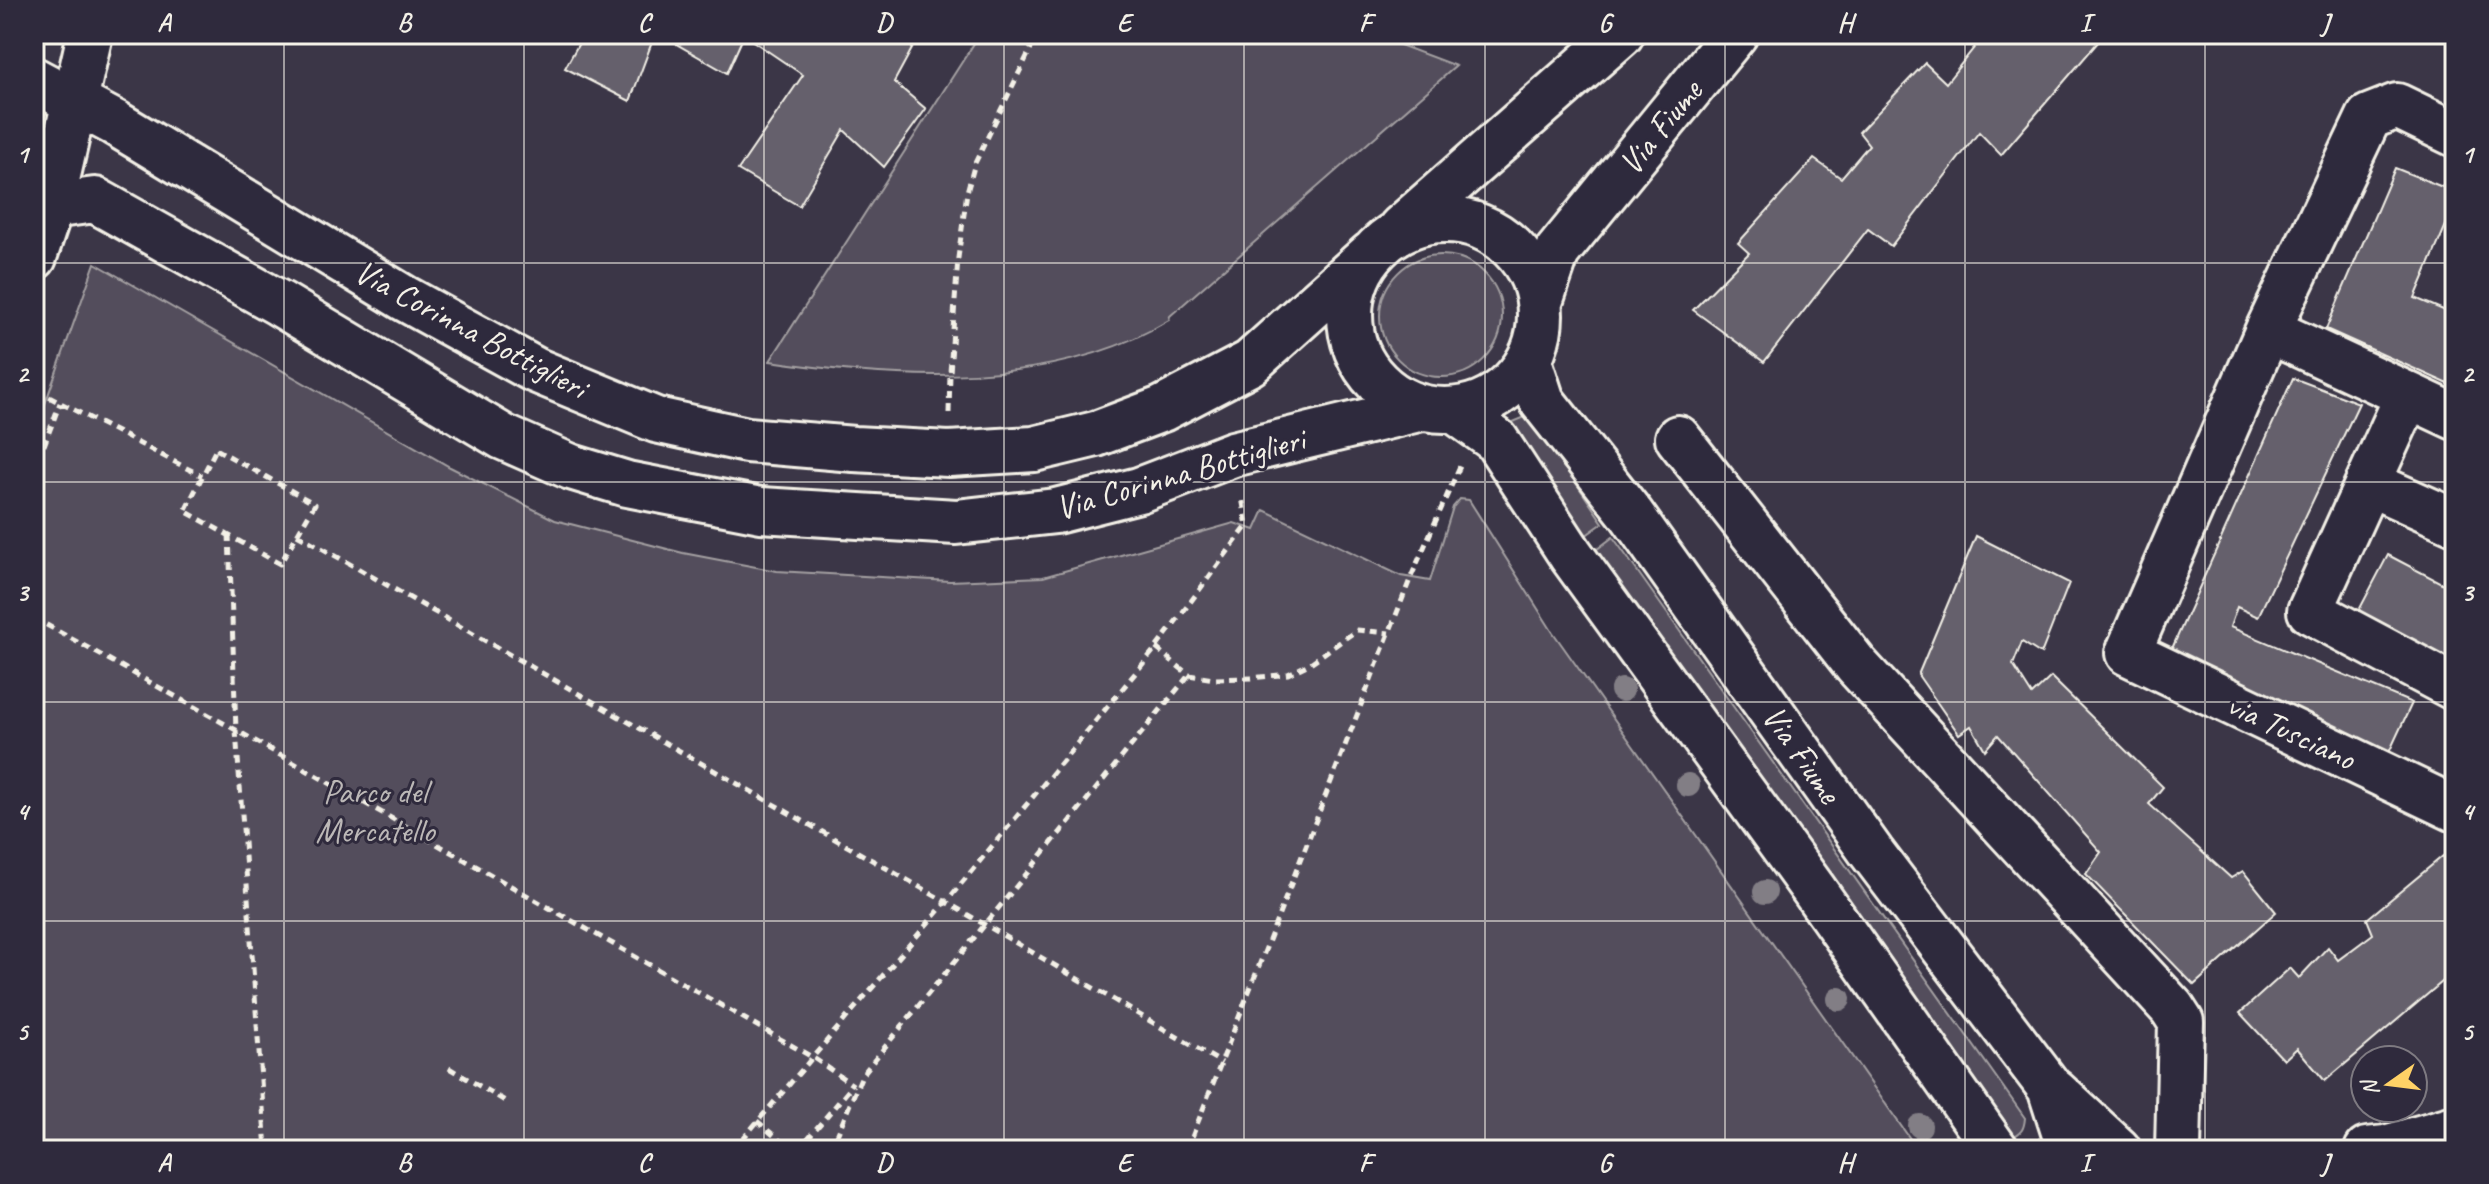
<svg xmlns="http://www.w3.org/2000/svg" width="2489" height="1184" font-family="Caveat,sans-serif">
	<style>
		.green { fill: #534e5c; stroke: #a4a0a2; stroke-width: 2 }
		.building { fill: #65616c; stroke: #f4f1e8; stroke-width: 2 }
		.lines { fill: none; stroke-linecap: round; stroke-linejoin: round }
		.minor-casing { stroke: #f4f1e8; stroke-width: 50 }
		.path { stroke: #f4f1e8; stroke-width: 5; stroke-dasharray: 8 6; stroke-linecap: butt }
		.minor { stroke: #2f2a3d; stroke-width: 44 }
		.tree { fill: #827e85 }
		.grid { fill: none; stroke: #f4f1e8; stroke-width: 2; stroke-opacity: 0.55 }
		.labels { text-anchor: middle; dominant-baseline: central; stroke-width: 6; stroke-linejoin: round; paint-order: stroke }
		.street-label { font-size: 34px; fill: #f4f1e8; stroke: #2f2a3d }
		.park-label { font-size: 34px; fill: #bcb8b7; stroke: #2f2a3d }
		.neatline { fill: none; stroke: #f4f1e8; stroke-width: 3 }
		.grid-label { font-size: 26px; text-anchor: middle; font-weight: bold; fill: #f4f1e8 }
	</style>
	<rect width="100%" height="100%" fill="#3b3647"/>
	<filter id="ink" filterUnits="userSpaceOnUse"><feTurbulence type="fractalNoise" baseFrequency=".0125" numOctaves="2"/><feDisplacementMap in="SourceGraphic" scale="16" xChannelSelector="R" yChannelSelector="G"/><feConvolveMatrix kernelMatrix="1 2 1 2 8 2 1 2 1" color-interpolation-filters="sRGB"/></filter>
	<g filter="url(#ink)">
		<path class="green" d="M980,34h391l85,32 -286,250 -1,4c-115,70 -271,60 -399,41z
			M1380 316a61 61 0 1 1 122 0a61 61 0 1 1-122 0Z
			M95,263l355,204 105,53 128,33 94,18 173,10 93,-4 191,-54 21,7 9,-20 137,66 29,5 23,-74 7,-8 9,1 83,131 366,519h-1884v-715z
			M1525,417l8,2 70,104 -21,15 -71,-110 2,-6z
			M1613,537l412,581c-1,11 -3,14 -12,19l-421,-584z"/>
		<path class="building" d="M584,34h71l-25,67 -65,-33z
			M659,34h261l-26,48 32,27 -42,58 -40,-37 -45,76 -61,-36 65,-95 -59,-40 -17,38z
			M1985,34h120l-104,121 -22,-23 -88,114 -23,-17 -104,133 -71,-52 56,-57 -11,-10 76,-84 27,19 28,-33 -10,-13 66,-69 21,20z
			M2395,168l60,24v12l-40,94 40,17v72l-129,-58z
			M2293,378l66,25 -101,214 -21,-10 -7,20 182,76 -26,56 -220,-97z
			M1976,536l93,47 -28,71 -19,-12 -9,23 19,30 19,-18 112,110 -14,17 82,74 12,-7 33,41 -82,73 -108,-111 15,-22 -103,-117 -13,15 -14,-24 -12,8 -41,-59z
			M2388,555l67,35v74l-98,-50z
			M2443,856l12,15v100l-130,110 -28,-33 -13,12 -44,-47 50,-45 9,10 29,-31 10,13 35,-26 -6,-15z"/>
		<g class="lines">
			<g class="minor-casing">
				<path id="minor" d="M34,80l81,43 289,175 131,72 121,50 91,20 107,9 95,5 85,-5 62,-15 66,-25 88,-46 120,-108
					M2455,134l-58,-28 -28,11 -101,213 -140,323 327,156
					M51,206l44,-6 184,103 224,134 68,30 56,17 134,26 195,12 100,-11 83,-21 94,-36 189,-46
					M1350 315a95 95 0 1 1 190 0a95 95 0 1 1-190 0Z
					M1401,228l220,-194
					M34,257l17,-51 39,-172
					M1540,302l17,-50 178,-218
					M2268,330l140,65
					M1529,361l13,40 89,113 241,339 178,235 17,53 -1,9
					M1454,410l42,30 75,115 243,335 182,260
					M2455,417l-47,-22 -98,216 145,77
					M1678,438l178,227 316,343 9,14 -3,128
					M2368,483l87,39
					M2055,1092l63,58
					M2367,1150l19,-2 69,-20"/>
			</g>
			<path class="path" d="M1283,34l3,2
				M49,397l153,79
				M949,413l1,-40 8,-115 9,-66 8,-29 63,-129
				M216,449l99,55 -35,60 -95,-53z
				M34,472l26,-69
				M229,534l7,196 30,420
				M297,534l649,368 276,161
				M34,618l202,112 576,327 41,28
				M1156,648l33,27 25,4 38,-1 36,-4 21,-10 48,-34 32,3
				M449,1068l56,33
				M757,1121l34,29
				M733,1150l213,-248 210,-254 91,-122 -5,-29
				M798,1150l55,-65
				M831,1150l31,-75 327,-400
				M1187,1150l224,-573 49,-111"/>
			<use href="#minor" class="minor"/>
		</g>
		<g class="tree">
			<circle cx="1622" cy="690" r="12"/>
			<circle cx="1688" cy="785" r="12"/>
			<circle cx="1765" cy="892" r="12"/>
			<circle cx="1839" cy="999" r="12"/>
			<circle cx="1920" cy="1126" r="12"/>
		</g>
	</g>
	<path class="grid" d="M284,34v1116M524,34v1116M764,34v1116M1004,34v1116M1244,34v1116M1485,34v1116M1725,34v1116M1965,34v1116M2205,34v1116M34,263h2421M34,482h2421M34,702h2421M34,921h2421"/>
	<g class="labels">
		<g class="street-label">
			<text transform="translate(1660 127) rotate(-51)">Via Fiume</text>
			<text transform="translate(471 329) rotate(28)">Via Corinna Bottiglieri</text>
			<text transform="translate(1180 473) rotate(-16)">Via Corinna Bottiglieri</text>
			<text transform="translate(2291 731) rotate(25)">via Tusciano</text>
			<text transform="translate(1802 754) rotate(55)">Via Fiume</text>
		</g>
		<g class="park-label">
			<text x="375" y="791">Parco del<tspan x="375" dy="39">Mercatello</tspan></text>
		</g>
	</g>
	<rect width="2489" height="1184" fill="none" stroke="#2f2a3d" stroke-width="88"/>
	<g transform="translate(2389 1084) rotate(256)"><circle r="38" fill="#2f2a3d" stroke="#7e7a81" stroke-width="2"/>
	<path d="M0-6L14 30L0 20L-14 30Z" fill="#ffd166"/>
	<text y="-12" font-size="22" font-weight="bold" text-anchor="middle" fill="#f4f1e8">N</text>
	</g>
	<rect x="44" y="44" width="2401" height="1096" class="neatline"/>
	<g class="grid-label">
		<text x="164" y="31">A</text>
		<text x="404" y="31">B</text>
		<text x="644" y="31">C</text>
		<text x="884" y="31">D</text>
		<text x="1124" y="31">E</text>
		<text x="1365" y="31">F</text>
		<text x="1605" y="31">G</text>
		<text x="1845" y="31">H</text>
		<text x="2085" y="31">I</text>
		<text x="2325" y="31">J</text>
		<text x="22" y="163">1</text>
		<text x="2467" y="163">1</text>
		<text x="22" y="382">2</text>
		<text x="2467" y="382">2</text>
		<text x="22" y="601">3</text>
		<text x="2467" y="601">3</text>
		<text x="22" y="820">4</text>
		<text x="2467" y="820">4</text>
		<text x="22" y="1040">5</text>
		<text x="2467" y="1040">5</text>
		<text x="164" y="1171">A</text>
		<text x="404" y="1171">B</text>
		<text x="644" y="1171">C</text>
		<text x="884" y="1171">D</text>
		<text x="1124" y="1171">E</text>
		<text x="1365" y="1171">F</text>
		<text x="1605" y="1171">G</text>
		<text x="1845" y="1171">H</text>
		<text x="2085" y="1171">I</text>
		<text x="2325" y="1171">J</text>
	</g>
</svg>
